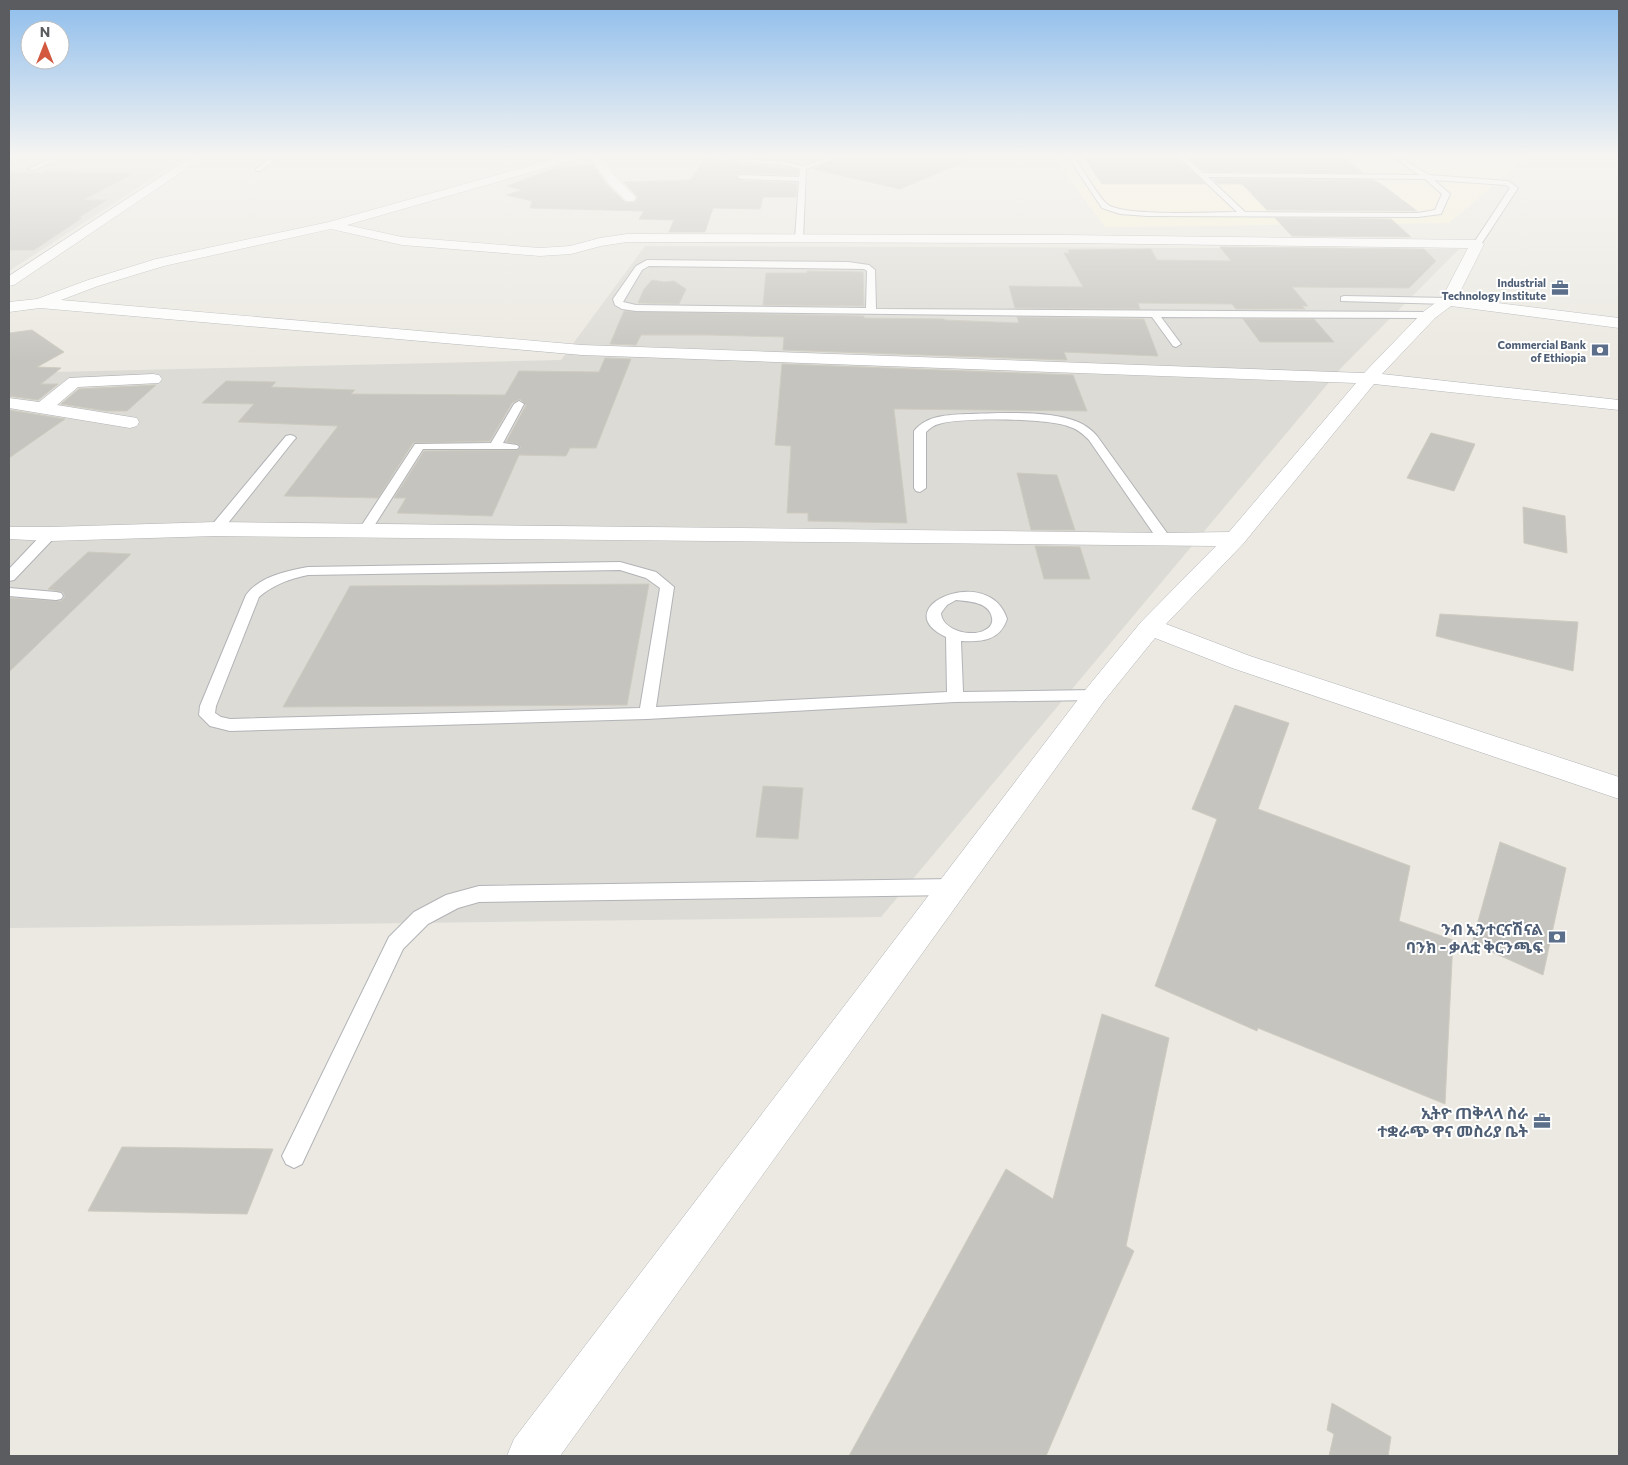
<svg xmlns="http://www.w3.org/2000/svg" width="1628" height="1465" font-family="Commissioner,'Noto Sans Ethiopic',sans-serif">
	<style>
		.commercial { fill: #f9f4d8 }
		.industrial { fill: #dcdbd5 }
		.building { fill: #c6c4be; stroke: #cecbc0 }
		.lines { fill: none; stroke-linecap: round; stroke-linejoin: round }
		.lane-casing { stroke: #b2b3b7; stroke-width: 2 }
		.street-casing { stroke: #b2b3b7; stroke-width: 1 }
		.lane { fill: #fff; fill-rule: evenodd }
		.street { fill: #fff; fill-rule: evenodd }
		.labels { text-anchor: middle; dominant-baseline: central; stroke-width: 4; stroke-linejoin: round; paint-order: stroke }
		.far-service-label { font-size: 11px; font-weight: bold; fill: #4e5e75; stroke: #fff; text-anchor: end }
		.near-service-label { font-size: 16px; font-weight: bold; fill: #4e5e75; stroke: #fff; text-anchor: end }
	</style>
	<rect width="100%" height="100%" fill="#ebe9e1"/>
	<path class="commercial" d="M1053,157h474l-78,66 -344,4z"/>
	<path class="industrial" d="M9,157h176l-176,114z
		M645,246l814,3 -118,119 -460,549 -872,11v-555l552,-13z"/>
	<path class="building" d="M706,157l9,4 83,9 -1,5 -56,-2 -5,3 5,5 56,2 -1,14h-33l-3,12 -47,-1 -8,24h-36l5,-12 -35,-1 5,-8 -114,-3 2,-7 -26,-6 16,-5 -15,-4 48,-18 37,-4 14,20 19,18 9,1 4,-6 -14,-15 66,-2z
		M842,157h133l-75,32 -87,-20z
		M1084,157h93l28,27h-103z
		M1188,157h155l20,16 -159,-2z
		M46,171l86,3 -49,26h24l-29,18h4l-48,32h-25v-78l32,1z
		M1213,179l160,1 8,4 36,27 -150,-1 -25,-26h-24z
		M1275,218l116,1 20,18 -119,-1z
		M1220,247l204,2 12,12 -27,27 -117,-1 16,19h-6l3,3h-69l-4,-5 -94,-1 2,6 -125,-1 -6,-22 74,1 -19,-34h6l-2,-3 83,-1 6,11 74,1z
		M807,271l56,1 1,34 -101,-1 3,-32h41z
		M652,280l12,2 10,-1 12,8 -7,15 -41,-1 6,-14z
		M624,311l240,5v2l80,1 1,1 74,3 -2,-6 127,2 14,37 -94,-4 3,8 -284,-10 1,-13 -77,-2h-66l-5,10 -26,-1z
		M1243,319h71l20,23h-74z
		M32,330l32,22 -27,15 24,1 -20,16h17l-20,16 -29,-4v-63z
		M605,358l26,1 -35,89h-26l-4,8 -47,-1 -27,61 -95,-3 9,-15h-12l30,-47 94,-1 3,-3 -3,-3 -12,-2 20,-37 -6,-6 -8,4 -22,38 -77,2 -35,55 -94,-2 54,-70 -100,-4 16,-18 -52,-1 24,-22 50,1 -5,5 84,3 -4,4 154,1 14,-24 80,1z
		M782,364l291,11 14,36 -193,-2 13,114 -99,-2v-8h-21l4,-67 -16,-1z
		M156,385l-29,26h-21l-45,-7 18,-15z
		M9,410l56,9 -56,39z
		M1431,433l44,11 -21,47 -47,-13z
		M1017,473l40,2 18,55h-44z
		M1523,507l42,9 2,37 -43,-10z
		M1035,546l45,1 10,32h-46z
		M88,552l43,2 -122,118v-74l52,3 4,-4 -2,-5 -15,-3z
		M649,584l-22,121 -344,2 67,-121z
		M1440,614l138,8 -5,49 -137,-35z
		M1235,705l54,18 -31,86 152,57 -11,55 54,19 -8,164 -187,-76 -1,3 -102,-45 62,-167 -25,-10z
		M763,786l40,2 -5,51 -42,-2z
		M1500,842l66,26 -23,107 -71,-32z
		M1102,1014l67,24 -43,208 8,5 -88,205h-197l157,-287 47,30z
		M122,1147l151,2 -26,65 -159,-3z
		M1332,1403l59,34 -3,19h-59l5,-22 -7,-4z"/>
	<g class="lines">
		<g class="lane-casing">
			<path id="lane" d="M56,157h8l-31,13 -5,-1z
				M272,157h7l-19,14h-4v-2z
				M712,157l76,5 15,4 28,-9h9l-34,12 -3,70 -4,2 -4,-2 4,-58 -58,-2 -3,-2 3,-2 58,2 1,-8 -12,-3 -73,-7z
				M1068,157h6c8,11 24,39 33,47 15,13 106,8 130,8l-58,-55h7l17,16 216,2 -26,-18h7l29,18 79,6 10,7 -38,58h-3l-4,-2 37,-56 -4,-3 -72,-5 16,14 -9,20 -23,3 -271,-1 -27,-2 -18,-6zM1208,177l217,2 17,15 -7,16 -17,3 -173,-1z
				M647,260l201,2 21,3 6,5 1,39 553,3 5,3 -5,3 -268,-1 20,27 -5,3 -3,-1 -21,-29 -516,-6 -14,-2 -7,-4 -2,-6 23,-33zM649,266l215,3 3,2 -1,37 -230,-3 -13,-3 19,-32z
				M1344,296l104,2 5,3 -5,3 -107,-3v-4z
				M519,401l5,3 -21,39 14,2 2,2 -2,2h-94l-54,85h-10l-1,-3 57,-87 76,-1 23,-39z
				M967,414c31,-1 83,-4 111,8 7,3 14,8 19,14l75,104 -7,4 -5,-1 -71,-103c-5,-5 -11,-11 -19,-13 -20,-9 -110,-10 -131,-3 -5,1 -9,4 -13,8v56l-6,4 -4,-1 -2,-3v-57c13,-16 34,-16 53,-17z
				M290,435l4,1 2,2 -2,2 -73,92h-10l-1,-3 1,-3 75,-90z
				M50,530l6,4 -1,3 -41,43 -5,1v-12l36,-38z
				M620,562l36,10 18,15 -18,120 291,-15 -1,-55c-62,-29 43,-75 61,-18 -7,22 -26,23 -46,22l2,51 132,-2 6,1 2,4 -2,4 -6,1 -140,2 -308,17 -417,12 -20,-5 -11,-11 1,-9 46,-111c14,-19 41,-24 62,-28zM620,570l26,8 14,10 -20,120 -410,11 -9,-2 -6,-4 1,-7 43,-109c15,-13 31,-18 49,-22zM956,600c12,1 34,2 36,18 1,5 -2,10 -7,12 -14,8 -43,0 -44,-17l6,-8z
				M9,588l47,4 5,1 2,3 -2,3 -5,1 -47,-4z
				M954,879l7,3 2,5 -2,5 -7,3 -475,7 -21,6 -30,16 -25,25 -101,215 -8,4 -8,-4 -4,-8 4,-8 103,-211 25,-25 32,-17 33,-9z"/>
		</g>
		<g class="street-casing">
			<path id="street" d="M191,157h13l-190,128 -5,1v-10z
				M561,157h18l-2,2 -230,66 55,12 138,11 30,-2 30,-8 27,-4 437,1 413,5 7,4 -27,54 162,20v10l-168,-22 -16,12 -53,56 237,26v10l-245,-26 -131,160 -77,80 84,32 369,121v22l-387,-131 -77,-30 -51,63 -544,755h-53l7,-17 572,-750 55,-67 75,-76 -1000,-10 -166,5 -41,-2v-12h41l166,-5 949,11 64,-1 127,-149 -774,-28 -542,-47 -31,4v-10l28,-3 51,-19 68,-21 173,-37zM331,229l71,16 138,11 31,-2 30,-8 26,-4 437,1 404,5 -26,50 -19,14 -59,61 -782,-28 -521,-45 37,-14 66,-20z
				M589,157h11l16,20 18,18 2,3 -2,3h-8l-18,-18z
				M153,374l6,1 3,4 -3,4 -81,4 -21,18 80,13 2,4 -2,4 -7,2 -121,-20v-10l30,4 30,-24z"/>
		</g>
		<use href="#lane" class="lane"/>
		<use href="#street" class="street"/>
	</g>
	<linearGradient id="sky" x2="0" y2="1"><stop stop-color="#8ebdec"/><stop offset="0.43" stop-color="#f6f5f2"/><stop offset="1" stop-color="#f6f5f2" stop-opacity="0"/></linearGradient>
	<rect width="1628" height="362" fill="url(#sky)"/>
	<defs>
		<g id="office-bare" transform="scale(1.35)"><path d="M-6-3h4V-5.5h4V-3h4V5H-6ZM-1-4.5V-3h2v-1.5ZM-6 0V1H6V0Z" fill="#5c6f8a" stroke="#fff" stroke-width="2.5" paint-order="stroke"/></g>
		<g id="bank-bare" transform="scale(1.35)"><path d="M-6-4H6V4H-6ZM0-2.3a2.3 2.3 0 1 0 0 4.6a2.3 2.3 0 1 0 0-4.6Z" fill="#5c6f8a" stroke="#fff" stroke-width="2.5" paint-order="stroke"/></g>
	</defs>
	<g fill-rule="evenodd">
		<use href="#office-bare" x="1560" y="288"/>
		<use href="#bank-bare" x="1600" y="350"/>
		<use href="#bank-bare" x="1557" y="937"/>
		<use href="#office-bare" x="1542" y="1121"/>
	</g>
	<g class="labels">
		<g class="far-service-label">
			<text x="1546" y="282">Industrial<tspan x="1546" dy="13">Technology Institute</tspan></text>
			<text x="1586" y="344">Commercial Bank<tspan x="1586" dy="13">of Ethiopia</tspan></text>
		</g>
		<g class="near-service-label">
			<text x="1543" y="928">ንብ ኢንተርናሽናል<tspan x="1543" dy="18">ባንክ - ቃሊቲ ቅርንጫፍ</tspan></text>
			<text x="1528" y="1112">ኢትዮ ጠቅላላ ስራ<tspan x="1528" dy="18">ተቋራጭ ዋና መስሪያ ቤት</tspan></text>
		</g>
	</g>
	<rect width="1628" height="1465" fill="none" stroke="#5a5c60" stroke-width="20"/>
	<g transform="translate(45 45)"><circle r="24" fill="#ffffff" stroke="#bdbebf"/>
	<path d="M0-4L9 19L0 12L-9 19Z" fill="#d2593f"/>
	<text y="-8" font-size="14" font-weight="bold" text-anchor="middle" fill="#5a5c60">N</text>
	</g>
</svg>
